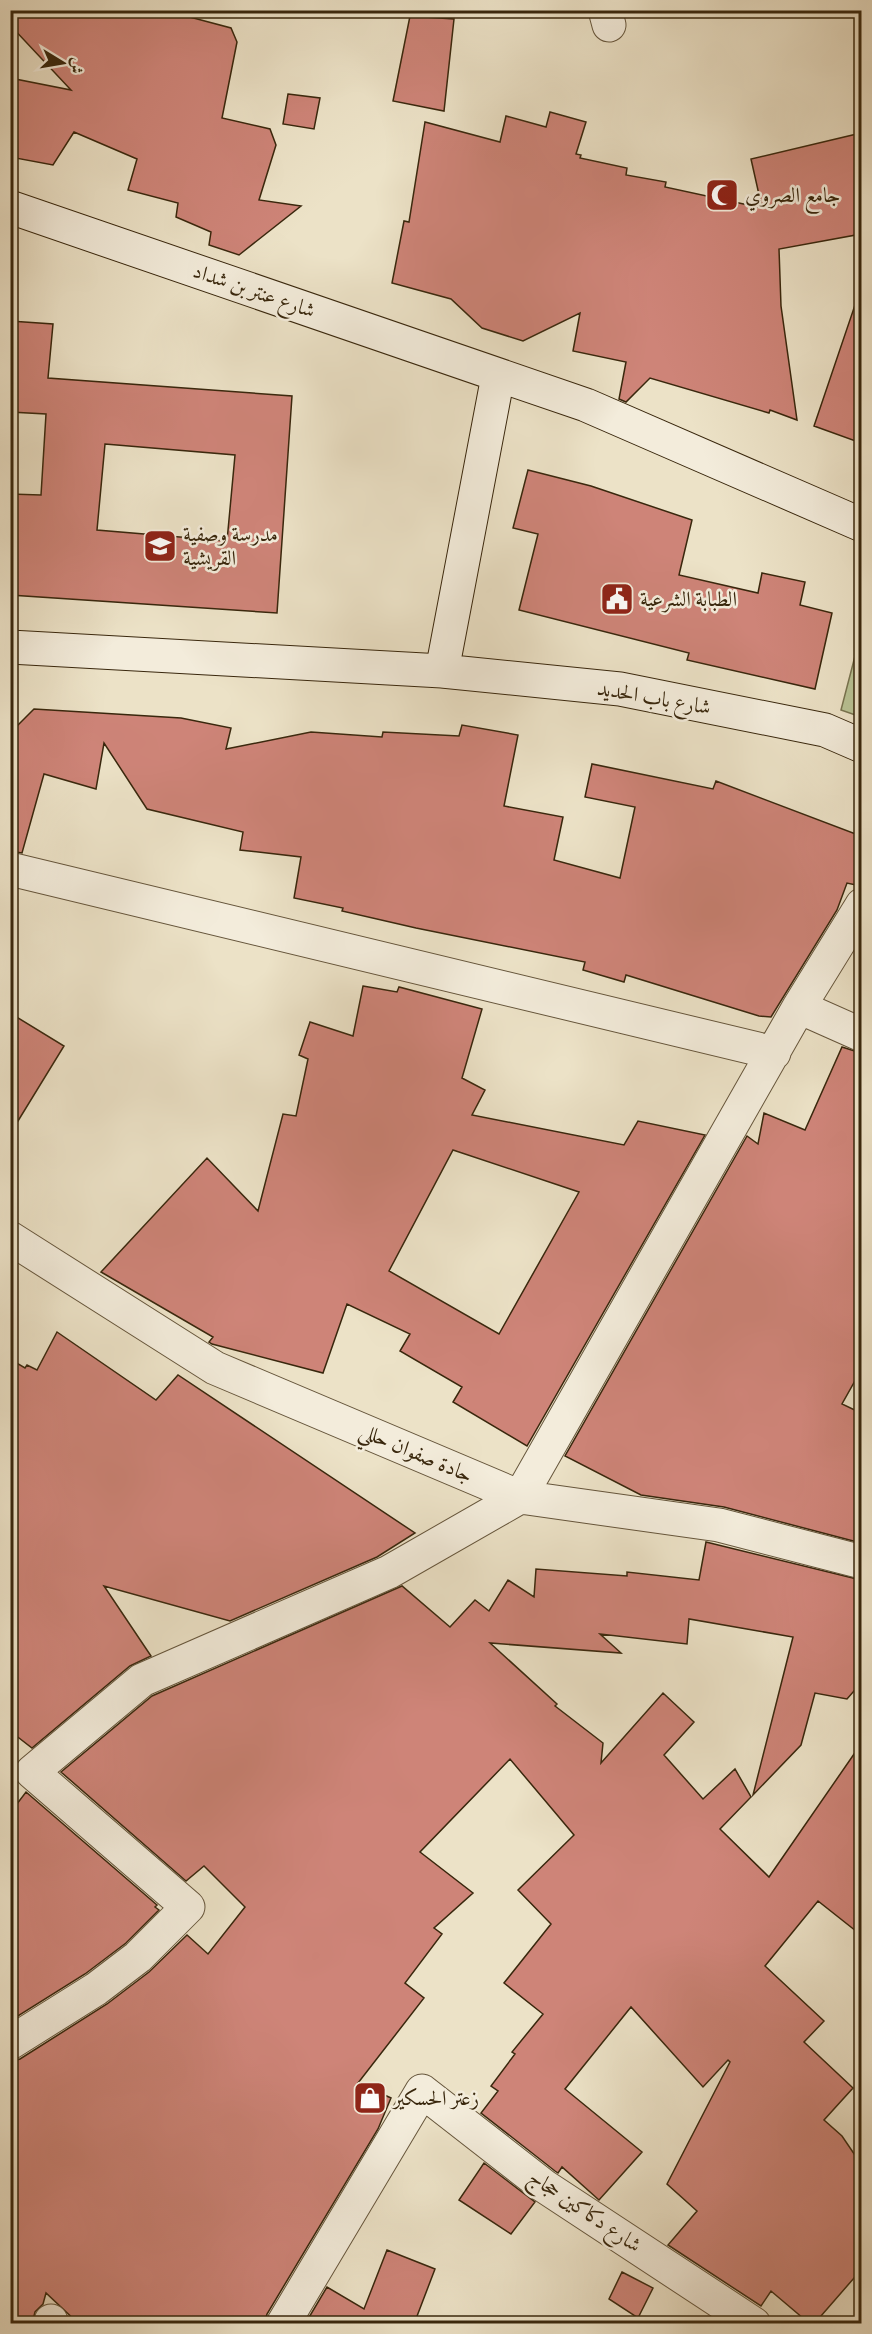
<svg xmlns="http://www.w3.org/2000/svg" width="872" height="2334" font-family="'IM FELL Double Pica',Amiri,serif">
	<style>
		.green { fill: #b9c395; stroke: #797551; stroke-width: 1.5 }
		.building { fill: #ce8478; stroke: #39270d; stroke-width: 1.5; fill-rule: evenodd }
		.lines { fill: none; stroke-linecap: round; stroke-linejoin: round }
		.street-casing { stroke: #66563c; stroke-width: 35 }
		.secondary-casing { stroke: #39270d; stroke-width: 35 }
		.street { stroke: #f3ecdb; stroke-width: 33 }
		.secondary { stroke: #f3ecdb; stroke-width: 33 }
		.labels { text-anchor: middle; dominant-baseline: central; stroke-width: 5; stroke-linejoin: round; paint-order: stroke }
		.poi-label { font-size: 21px; fill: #39270d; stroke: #f3ecdb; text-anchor: start }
		.street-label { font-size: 21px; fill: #39270d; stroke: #f3ecdb }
	</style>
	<rect width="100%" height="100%" fill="#ece2c7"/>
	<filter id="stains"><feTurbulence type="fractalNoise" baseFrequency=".00333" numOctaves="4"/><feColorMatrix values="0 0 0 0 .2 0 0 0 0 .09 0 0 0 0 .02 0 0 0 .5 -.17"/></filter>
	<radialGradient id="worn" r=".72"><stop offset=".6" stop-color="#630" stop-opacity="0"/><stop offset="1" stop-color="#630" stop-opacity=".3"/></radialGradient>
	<path class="green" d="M861,633v84l-20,-7z"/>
	<path class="building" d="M10,10h173l-1,5 49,13 6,14 -15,76 48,11 6,16 -17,55 42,6 -62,49 -30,-10 2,-13 -35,-15 2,-14 -50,-13 9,-31 -63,-27 -21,33 -43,-8v-79l61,12 -61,-65z
		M410,16l44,3 -10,92 -51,-10z
		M288,94l32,4 -6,31 -31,-5z
		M550,112l36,10 -10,32 5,1 -1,3 47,10 -1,7 40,7 -1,5 97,21 -11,-49 110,-26v101l-82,15 2,57 16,114 -27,-10 -1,3 -119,-35 -24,24 -7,-3 7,-37 -53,-11 7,-38 -57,28 -41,-13 -31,-29 -59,-16 12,-62 5,1 16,-100 75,20 6,-26 40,11z
		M856,302l5,1v140l-47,-17z
		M10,321l43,3 -5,54 244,18 -15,217 -267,-18v-101l31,1 5,-81 -36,-2zM105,444l130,11 -8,86 -130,-11z
		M528,470l63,16 101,34 -13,55 79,18 4,-20 43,9 -5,23 32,8 -17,76 -128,-29 2,-7 -170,-43 19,-76 -25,-6z
		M34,709l147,9 50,10 -5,21 85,-17 71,5 1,-5 76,4 3,-11 56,10 -14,71 59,11 -9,43 66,18 15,-71 -50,-10 7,-33 121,25 3,-8 145,55v50l-14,-3 -10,27 -66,107 -12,-1 -133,-41 -2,7 -41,-12 2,-8 -169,-34 -74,-17 1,-3 -49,-10 7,-41 -61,-7 3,-18 -96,-23 -43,-66 -8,46 -52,-15 -22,79 -12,-2v-118z
		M363,986l34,6 2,-5 83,22 -20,69 23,12 -13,25 152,30 14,-24 67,14 -178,311 -74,-44 9,-15 -62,-36 10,-17 -63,-30 -24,69 -111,-29 -3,-2 4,-5 -112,-65 106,-114 51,53 25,-97 13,2 12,-57 -9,-4 11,-33 43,14zM453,1150l126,42 -80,142 -110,-63z
		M10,1013l54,33 -54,88z
		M842,1047l19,6v317l-19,34 19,9v130l-137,-36 -83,-12 -76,-39 182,-320 11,8 6,-31 41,17z
		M57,1332l99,68 22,-25 237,158 -38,24 -147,64 -126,-35 47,70 -21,10 -98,82 -22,-17v-372l15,9 2,-3 10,5z
		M706,1542l155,38v103l-14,16 -32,-6 -14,52 -48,50 40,-158 -104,-18 -2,25 -87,-10 21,19 -131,-10 67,61 -2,2 48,37 -2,20 62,-70 31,29 -30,33 39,44 32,-30 16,28 -31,32 49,48 92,-133v191l-43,-34 -53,65 59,55 -20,21 49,46 -29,32 18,16 19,28v106l-47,54h-4l-39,-33 -10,15 -93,-61 29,-34 -30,-27 63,-122 -2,-2 -25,27 -72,-80 -66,82 77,63 -43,48 -37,-33 -4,6 -3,-2 -74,-58 17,-22 -7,-5 24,-32 -3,-2 31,-38 -39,-31 47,-59 -33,-34 56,-55 -64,-76 -90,93 53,41 -39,35 8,6 -37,49 19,15 -66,85 33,15 -13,31 -111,185 -3,10h-185l-33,-31 -3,11 -8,8 -3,12h-22v-262l10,-3 87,-55 42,-32 38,-37 21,19 37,-47 -41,-41 -18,15 -125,-109 91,-76 250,-110 48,41 25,-27 14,11 19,-31 26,17 2,-28 91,7v-4l72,8z
		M26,1792l131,113 -2,2 4,3 -33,33 -41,31 -75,47v-208z
		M484,2163l51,39 -24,32 -52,-34z
		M387,2250l48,19 -21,55h-109l22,-37 37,22z
		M622,2272l31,16 -15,30 -29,-19z"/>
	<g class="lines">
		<g class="street-casing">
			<path id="street" d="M605,10l4,15
				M10,869l764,184
				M799,1007l63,28
				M10,1238l205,130 305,129 199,28 143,37
				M10,2043l86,-54 42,-32 50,-50 -156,-135 110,-92 247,-108 131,-75 279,-490 63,-102
				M51,2324v-3
				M283,2324l139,-233 122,95 210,138"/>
		</g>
		<g class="secondary-casing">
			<path id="secondary" d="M10,207l576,198 276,120
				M10,647l432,24 178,18 205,41 37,16
				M442,671l56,-295"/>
		</g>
		<use href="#street" class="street"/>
		<use href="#secondary" class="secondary"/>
	</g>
	<defs>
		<g id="mosque-square" transform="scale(1.725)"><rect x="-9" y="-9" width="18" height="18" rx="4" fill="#8f2418" stroke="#f3ecdb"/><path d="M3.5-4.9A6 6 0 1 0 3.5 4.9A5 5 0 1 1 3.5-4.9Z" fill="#fff"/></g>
		<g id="school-square" transform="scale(1.725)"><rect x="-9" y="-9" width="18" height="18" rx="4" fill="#8f2418" stroke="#f3ecdb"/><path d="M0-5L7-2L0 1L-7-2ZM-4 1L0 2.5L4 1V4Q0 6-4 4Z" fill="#fff"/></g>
		<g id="civic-square" transform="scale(1.725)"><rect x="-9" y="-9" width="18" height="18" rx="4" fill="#8f2418" stroke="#f3ecdb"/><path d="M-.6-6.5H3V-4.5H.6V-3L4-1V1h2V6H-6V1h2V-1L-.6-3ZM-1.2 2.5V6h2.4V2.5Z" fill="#fff"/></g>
		<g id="shop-square" transform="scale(1.725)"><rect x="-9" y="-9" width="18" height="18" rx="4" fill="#8f2418" stroke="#f3ecdb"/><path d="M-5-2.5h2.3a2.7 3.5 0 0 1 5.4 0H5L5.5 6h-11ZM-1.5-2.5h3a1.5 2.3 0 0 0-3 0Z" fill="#fff"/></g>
	</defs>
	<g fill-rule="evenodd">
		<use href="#mosque-square" x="722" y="195"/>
		<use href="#school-square" x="160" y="546"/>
		<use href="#civic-square" x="617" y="599"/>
		<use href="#shop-square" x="370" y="2098"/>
	</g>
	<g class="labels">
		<g class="poi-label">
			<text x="745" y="195">جامع الصروي</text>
			<text x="183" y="534">مدرسة وصفية<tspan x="183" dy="24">القريشية</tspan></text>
			<text x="640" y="599">الطبابة الشرعية</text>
			<text x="393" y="2098">زعتر الحسكير</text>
		</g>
		<g class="street-label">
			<text transform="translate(254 291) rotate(19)">شارع عنتر بن شداد</text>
			<text transform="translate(654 698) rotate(10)">شارع باب الحديد</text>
			<text transform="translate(416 1453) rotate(23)">جادة صفوان حللي</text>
			<text transform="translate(585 2211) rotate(34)">شارع دكاكين حجاج</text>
		</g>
	</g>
	<rect width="872" height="2334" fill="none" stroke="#ece2c7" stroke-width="36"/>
	<rect x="12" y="12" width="848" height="2310" fill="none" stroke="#39270d" stroke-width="3"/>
	<rect x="18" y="18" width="836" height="2298" fill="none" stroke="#39270d" stroke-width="1.5"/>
	<g transform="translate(63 63) rotate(101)" stroke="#f3ecdb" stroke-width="4.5" paint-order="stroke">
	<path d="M0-4.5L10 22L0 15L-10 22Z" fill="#39270d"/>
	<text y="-9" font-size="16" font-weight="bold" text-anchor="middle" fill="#39270d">ش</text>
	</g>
	<rect width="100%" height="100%" filter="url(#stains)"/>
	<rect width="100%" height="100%" fill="url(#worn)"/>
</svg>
